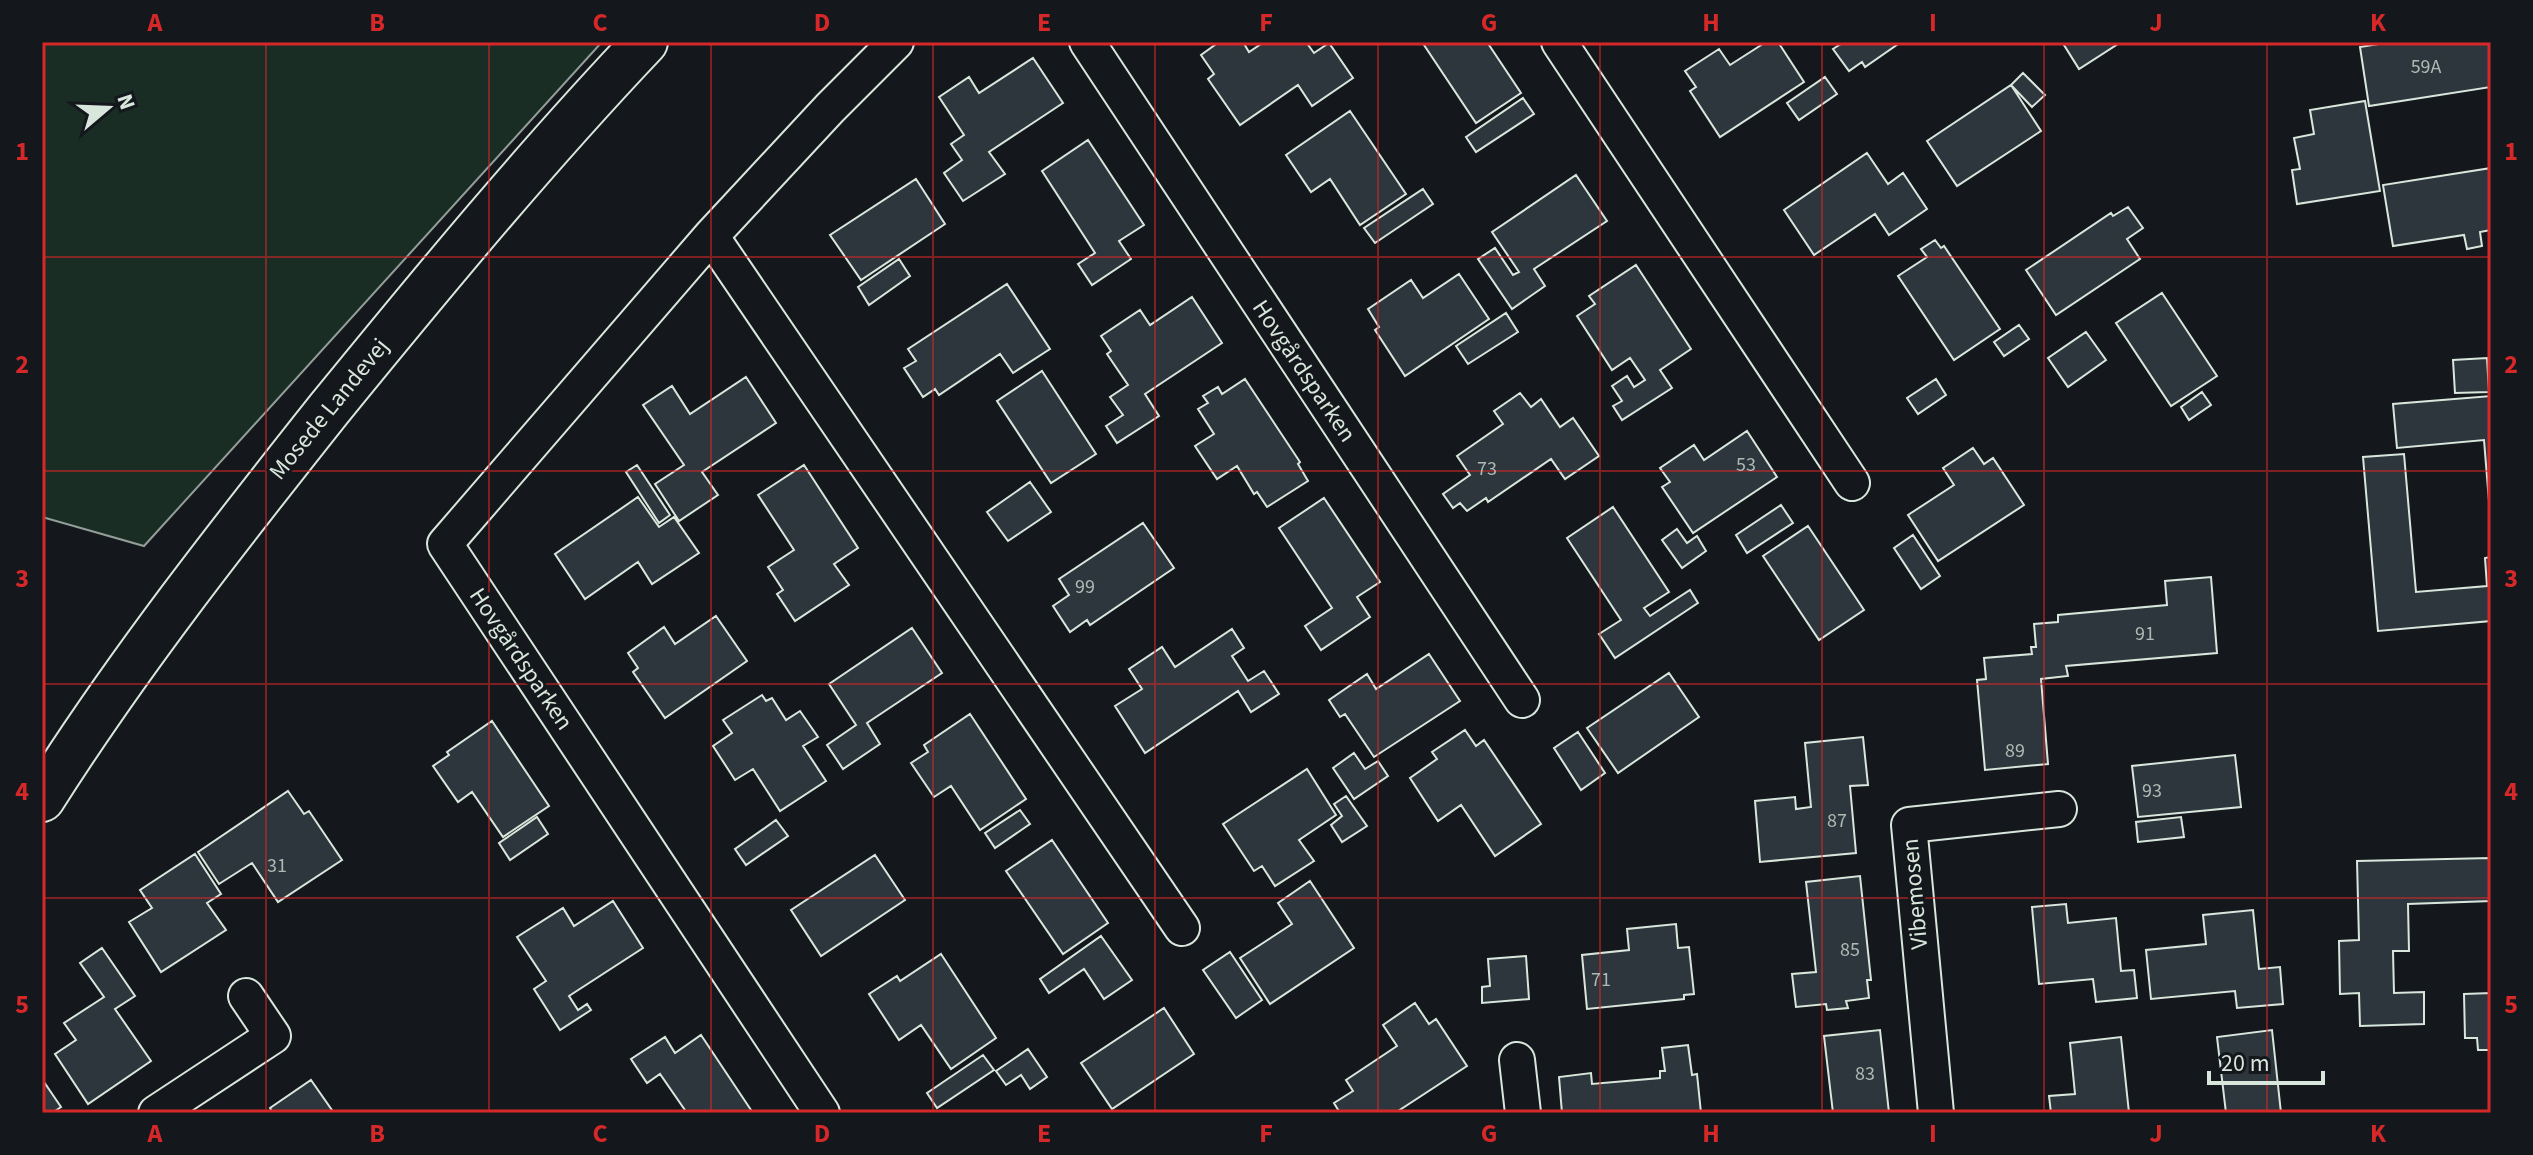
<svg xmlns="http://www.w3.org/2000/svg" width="2533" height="1155" font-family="'Source Sans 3',sans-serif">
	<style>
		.green { fill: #1a2d24; stroke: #939e99; stroke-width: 2 }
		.building { fill: #2c363c; stroke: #d8e6dc; stroke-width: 2 }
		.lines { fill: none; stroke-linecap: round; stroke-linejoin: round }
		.minor-casing { stroke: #d8e6dc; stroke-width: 38 }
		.secondary-casing { stroke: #d8e6dc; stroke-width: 48 }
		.minor { stroke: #14181c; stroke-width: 34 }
		.secondary { stroke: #14181c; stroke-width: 44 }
		.grid { fill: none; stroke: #d62828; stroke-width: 2; stroke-opacity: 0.55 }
		.labels { text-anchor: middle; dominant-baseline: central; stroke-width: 6; stroke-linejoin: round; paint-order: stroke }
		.number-label { font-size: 20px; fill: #adbab4 }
		.street-label { font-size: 24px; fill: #d8e6dc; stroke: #14181c }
		.neatline { fill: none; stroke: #d62828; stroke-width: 3 }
		.grid-label { font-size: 26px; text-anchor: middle; font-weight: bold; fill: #d62828 }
	</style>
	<rect width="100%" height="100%" fill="#14181c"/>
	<path class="green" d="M42,42h560l-458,504 -102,-29z"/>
	<path class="building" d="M1219,42h24l6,10 15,-10h42l8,11 15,-10 24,35 -41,28 -14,-21 -58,40 -32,-46 6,-5 -13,-19z
		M1422,42h65l34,51 -45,30z
		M1766,42h12l26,40 -84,55 -30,-46 6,-4 -11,-16 34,-22 11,16z
		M1844,42h57l-36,25 -3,-5 -13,9 -16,-22z
		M2069,42h52l-42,27 -15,-24z
		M2391,42h100v45l-122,19 -9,-59z
		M1033,58l30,45 -74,49 16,22 -42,27 -19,-28 18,-13 -11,-16 13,-9 -25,-38 30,-20 10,16z
		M2023,73l22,22 -13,12 -21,-22z
		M1825,77l12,17 -38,26 -12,-17z
		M2011,85l30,46 -84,55 -30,-45z
		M1523,98l11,16 -58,38 -10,-15z
		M2365,101l15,90 -83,13 -5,-34 8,-1 -6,-31 20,-4 -4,-24z
		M1350,111l56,83 -46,31 -30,-46 -19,13 -25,-37z
		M1088,140l56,85 -25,16 12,18 -39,26 -14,-21 17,-11 -53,-82z
		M1867,153l21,31 15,-11 24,36 -38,26 -14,-21 -61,41 -30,-45z
		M2491,168v62l-11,2 2,14 -15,3 -3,-14 -71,11 -10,-61z
		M1576,175l31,46 -73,48 11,17 -33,23 -34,-50 17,-11 18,27 6,-3 -27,-40z
		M916,179l29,45 -84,56 -31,-45z
		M1423,189l10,15 -58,39 -11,-15z
		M2128,207l15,21 -16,11 13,20 -84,56 -30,-45 85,-57 2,3z
		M1935,240l6,8 3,-2 56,83 -46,31 -56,-84 29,-19 -6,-8z
		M899,259l11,17 -41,29 -11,-18z
		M1636,265l55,84 -31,21 12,18 -50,32 -9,-14 9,-5 -10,-15 15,-10 7,11 11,-7 -15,-22 -18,12 -35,-54 18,-12 -6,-8z
		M1459,274l30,45 -84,57 -30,-46 4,-3 -11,-18 43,-29 12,18z
		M1007,284l43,65 -37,24 -13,-19 -61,41 -4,-6 -12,8 -19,-29 12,-7 -8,-12z
		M2162,293l55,83 -46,30 -55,-83z
		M1192,297l30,46 -77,51 14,22 -42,27 -11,-17 17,-11 -13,-18 18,-12 -21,-31 4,-3 -10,-15 39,-26 10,15z
		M1506,313l12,19 -50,32 -12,-18z
		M2019,325l10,14 -25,17 -10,-14z
		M2086,332l20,28 -38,27 -20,-29z
		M2487,358l2,34 -34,1 -2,-33z
		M1042,371l54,83 -45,29 -54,-82z
		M746,377l30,46 -74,49 16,23 -39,26 -24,-37 29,-19 -41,-60 29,-19 18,28z
		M1245,379l55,83 -2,2 10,17 -41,26 -10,-15 -3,2 -17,-28 -20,13 -22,-33 19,-12 -16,-25 10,-6 -5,-7 15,-9 4,7z
		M1936,379l10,16 -28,19 -11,-16z
		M2202,392l9,13 -22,15 -8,-13z
		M1520,393l11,14 10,-8 19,28 13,-9 26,38 -34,23 -14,-20 -63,43 -2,-4 -19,13 -7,-8 -7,5 -10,-14 27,-19 -13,-19 46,-32 -9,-13z
		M2491,396v130l-7,-86 -87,8 -4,-44z
		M1747,431l30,46 -84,56 -31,-46 8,-5 -10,-14 34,-23 10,15z
		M1973,448l11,16 9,-6 31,47 -86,56 -30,-46 46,-30 -11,-17z
		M2404,454l12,138 71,-6 -2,-28 6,-1v64l-113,10 -15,-174z
		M637,465l33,50 -11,8 -33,-51z
		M804,465l54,83 -24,16 15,21 -54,36 -18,-27 6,-4 -15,-23 26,-17 -36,-55z
		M1030,482l21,30 -43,29 -21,-29z
		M638,497l21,30 15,-10 25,36 -47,31 -14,-22 -53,37 -30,-45z
		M1324,498l56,84 -23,15 13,20 -49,33 -16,-24 27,-18 -53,-80z
		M1781,505l12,18 -46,30 -11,-18z
		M1613,507l56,85 -25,16 6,8 40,-26 8,13 -83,55 -16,-24 22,-14 -54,-82z
		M1143,523l31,45 -84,57 -3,-5 -17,12 -17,-26 16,-11 -10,-16z
		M1808,526l56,84 -45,30 -56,-84z
		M1677,529l10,14 10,-7 9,15 -24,17 -20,-28z
		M1913,535l27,41 -19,13 -27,-41z
		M2211,577l6,76 -151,13 2,10 -27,3 7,85 -63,6 -8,-90 9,-1 -2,-21 48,-4 -1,-7h5l-2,-23 24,-2v-7l109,-10 -2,-24z
		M716,616l31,45 -82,57 -32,-46 5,-4 -10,-15 36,-26 11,17z
		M912,628l30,45 -75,50 13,21 -37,25 -16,-24 29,-20 -27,-41z
		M1232,629l12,19 -12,8 16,25 16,-10 15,23 -28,18 -13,-21 -93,62 -30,-47 27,-17 -13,-20 33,-22 13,20z
		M1429,654l31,47 -86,56 -29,-43 -5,3 -11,-17 38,-26 9,15z
		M1669,673l30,44 -81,56 -31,-45z
		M762,695l4,6 6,-3 14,22 14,-9 18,26 -15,9 23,35 -46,30 -27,-42 -18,11 -22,-34 19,-13 -9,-13z
		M970,714l56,85 -46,31 -29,-44 -17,11 -23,-34 17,-11 -4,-7z
		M492,721l57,85 -46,31 -31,-45 -14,10 -25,-36 16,-11 -2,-3z
		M1465,730l11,16 8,-6 57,84 -46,32 -34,-51 -23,16 -28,-43 27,-19 -5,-7z
		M1578,732l27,41 -24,17 -27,-42z
		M1863,737l5,48 -18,1 6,67 -96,9 -5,-61 40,-4 1,12 15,-2 -6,-64z
		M1354,753l11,16 13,-8 10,15 -34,23 -21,-31z
		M2235,755l6,52 -103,10 -6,-51z
		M1307,769l29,46 -37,25 15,21 -39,25 -13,-20 -8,5 -31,-47z
		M288,791l16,23 5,-3 33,49 -64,42 -26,-39 -33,21 -21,-32z
		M1346,796l21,30 -25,16 -11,-17 11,-9 -8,-12z
		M1020,810l10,14 -35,24 -10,-15z
		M537,817l11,17 -38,26 -11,-17z
		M2181,817l3,20 -46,5 -2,-20z
		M776,820l12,16 -42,29 -11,-16z
		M1052,840l56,83 -45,31 -57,-83z
		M195,854l26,40 -14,9 19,27 -65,42 -32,-50 23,-14 -12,-18z
		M875,855l30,45 -84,56 -30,-46z
		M2491,858v43l-83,3 1,47h-16l1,42 30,-1v32l-64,2 -1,-33 -19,1 -1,-53 20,-1 -2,-79z
		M1860,876l11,104h-4l2,18 -23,3 2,7 -21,2 -1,-6 -30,3 -4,-33 24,-2 -10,-90z
		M1310,881l44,67 -84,56 -30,-46 52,-34 -14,-21z
		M613,901l30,47 -74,48 9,14 9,-6 4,6 -31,20 -26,-41 12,-8 -29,-44 46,-29 11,18z
		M2066,904l2,19 48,-5 5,53 13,-1 3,28 -41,4 -3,-23 -54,5 -7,-77z
		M2253,910l6,59 21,-2 3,37 -46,4 -2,-17 -84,8 -5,-49 60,-6 -3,-29z
		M1676,924l2,24 11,-1 5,47 -10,1v4l-97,10 -5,-54 47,-5 -2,-21z
		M1101,936l31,44 -28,19 -20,-30 -35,24 -9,-14z
		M102,948l33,48 -20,13 36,52 -63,43 -33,-50 21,-14 -12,-17 40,-26 -24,-34z
		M1230,952l32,48 -26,18 -33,-48z
		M941,954l55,84 -45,31 -30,-44 -22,15 -30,-46 28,-18 3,5z
		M1526,956l3,43 -47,4v-16l8,-1 -2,-27z
		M2491,993v57h-13l-1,-12h-12l-1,-44z
		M1415,1003l14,21 7,-5 31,47 -72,47h-55l-6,-10 19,-12 -7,-11 51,-34 -14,-21z
		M1164,1008l30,46 -82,55 -31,-46z
		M1880,1030l9,83h-56l-9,-77z
		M2272,1030l9,83h-55l-9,-76z
		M701,1035l52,78h-66l-27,-39 -13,9 -16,-24 34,-22 10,16z
		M2121,1037l8,76h-78l-2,-17 26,-2 -5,-51z
		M1688,1045l4,30 5,-1 4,39h-139l-3,-36 32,-4 1,11 68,-6v-7h5l-3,-23z
		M1028,1049l19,28 -17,12 -9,-14 -15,10 -10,-14z
		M983,1055l11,15 -57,38 -10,-15z
		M42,1079l19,28 -9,6h-10z
		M311,1080l23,33h-61l-3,-5z"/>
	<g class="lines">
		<g class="minor-casing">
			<path id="minor" d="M1087,42l435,658
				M1559,42l293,441
				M711,236l471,692
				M1517,1060l6,53
				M156,1113l117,-77 -27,-40
				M822,1113l-377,-569 266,-308 119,-128 66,-66
				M1936,1113l-27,-288 150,-16"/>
		</g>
		<g class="secondary-casing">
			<path id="secondary" d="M42,799c86,-136 187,-264 287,-390 102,-125 205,-250 316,-367"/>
		</g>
		<use href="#minor" class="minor"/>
		<use href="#secondary" class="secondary"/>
	</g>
	<path class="grid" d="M266,42v1071M489,42v1071M711,42v1071M933,42v1071M1155,42v1071M1378,42v1071M1600,42v1071M1822,42v1071M2044,42v1071M2267,42v1071M42,257h2449M42,471h2449M42,684h2449M42,898h2449"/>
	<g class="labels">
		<g class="number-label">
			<text x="2426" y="67">59A</text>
			<text x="1746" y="465">53</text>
			<text x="1487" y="469">73</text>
			<text x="1085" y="587">99</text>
			<text x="2145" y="634">91</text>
			<text x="2015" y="751">89</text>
			<text x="2152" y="791">93</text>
			<text x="1837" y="821">87</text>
			<text x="277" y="866">31</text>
			<text x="1850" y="950">85</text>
			<text x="1601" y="980">71</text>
			<text x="1865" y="1074">83</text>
		</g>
		<g class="street-label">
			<text transform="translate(1304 371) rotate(56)">Hovgårdsparken</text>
			<text transform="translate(329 409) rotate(-51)">Mosede Landevej</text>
			<text transform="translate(521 659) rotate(56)">Hovgårdsparken</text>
			<text transform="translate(1915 894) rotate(-95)">Vibemosen</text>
		</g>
	</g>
	<rect width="2533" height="1155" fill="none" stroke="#14181c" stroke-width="88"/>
	<g transform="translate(108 108) rotate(71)" stroke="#14181c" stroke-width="6" paint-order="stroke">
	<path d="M0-6L14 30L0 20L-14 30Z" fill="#d8e6dc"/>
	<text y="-12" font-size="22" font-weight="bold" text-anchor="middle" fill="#d8e6dc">N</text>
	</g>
	<path d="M2209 1071v12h114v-12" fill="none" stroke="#d8e6dc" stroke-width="4"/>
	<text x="2221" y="1071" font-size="24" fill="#d8e6dc" stroke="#14181c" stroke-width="6" paint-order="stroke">20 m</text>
	<rect x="44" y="44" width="2445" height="1067" class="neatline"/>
	<g class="grid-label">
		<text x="155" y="31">A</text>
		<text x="377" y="31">B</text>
		<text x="600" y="31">C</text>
		<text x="822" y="31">D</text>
		<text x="1044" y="31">E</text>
		<text x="1266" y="31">F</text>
		<text x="1489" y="31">G</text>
		<text x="1711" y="31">H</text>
		<text x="1933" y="31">I</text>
		<text x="2156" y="31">J</text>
		<text x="2378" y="31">K</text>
		<text x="22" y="160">1</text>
		<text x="2511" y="160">1</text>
		<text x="22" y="373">2</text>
		<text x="2511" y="373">2</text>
		<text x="22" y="587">3</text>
		<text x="2511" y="587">3</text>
		<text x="22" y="800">4</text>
		<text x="2511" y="800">4</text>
		<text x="22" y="1013">5</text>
		<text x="2511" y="1013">5</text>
		<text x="155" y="1142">A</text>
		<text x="377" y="1142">B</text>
		<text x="600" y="1142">C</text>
		<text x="822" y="1142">D</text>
		<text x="1044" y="1142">E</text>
		<text x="1266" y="1142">F</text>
		<text x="1489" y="1142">G</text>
		<text x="1711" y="1142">H</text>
		<text x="1933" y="1142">I</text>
		<text x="2156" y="1142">J</text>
		<text x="2378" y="1142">K</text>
	</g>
</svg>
